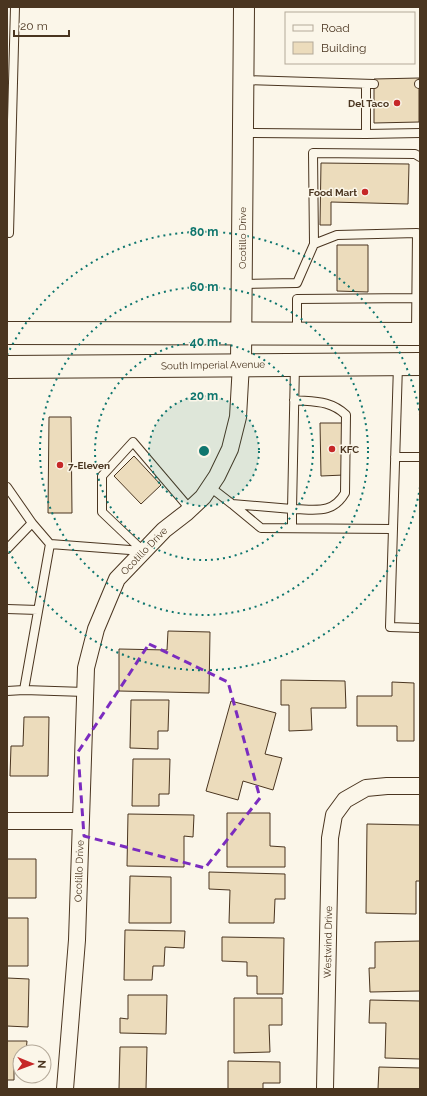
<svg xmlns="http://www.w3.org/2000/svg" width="427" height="1096" font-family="Raleway,sans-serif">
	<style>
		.building { fill: #ecdcbc; stroke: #4a3520 }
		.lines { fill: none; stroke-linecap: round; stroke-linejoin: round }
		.service-casing { stroke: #4a3520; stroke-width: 10 }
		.minor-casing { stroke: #4a3520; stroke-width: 18 }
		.tertiary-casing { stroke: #4a3520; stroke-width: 22 }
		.trunk-casing { stroke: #4a3520; stroke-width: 24 }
		.service { stroke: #fbf6e9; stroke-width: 8 }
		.minor { stroke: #fbf6e9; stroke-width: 16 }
		.tertiary { stroke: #fbf6e9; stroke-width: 20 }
		.trunk { stroke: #fbf6e9; stroke-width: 22 }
		.marked { fill: none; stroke: #7b2cbf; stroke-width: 3; stroke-dasharray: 8 5; stroke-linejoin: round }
		.ring { fill: none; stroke: #0f766e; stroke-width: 2; stroke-dasharray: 2 4 }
		.poi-dot { fill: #c62828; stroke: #fbf6e9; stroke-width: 1.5 }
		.labels { text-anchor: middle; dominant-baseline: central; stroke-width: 3; stroke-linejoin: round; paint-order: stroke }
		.poi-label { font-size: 10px; font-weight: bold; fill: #4a3520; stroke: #fbf6e9; text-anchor: end }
		.street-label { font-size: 10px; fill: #4a3520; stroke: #fbf6e9 }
		.centre { fill: #0f766e; stroke: #fbf6e9; stroke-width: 2 }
		.ring-label { font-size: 12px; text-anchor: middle; font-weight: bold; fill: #0f766e; stroke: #fbf6e9; stroke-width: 3; stroke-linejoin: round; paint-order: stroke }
	</style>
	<rect width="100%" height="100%" fill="#fbf6e9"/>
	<path class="building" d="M419,78v44l-45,1v-44z
		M321,163l88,1 -1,40 -77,-2v23h-11z
		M337,245h31v47l-31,-1z
		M49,417h22l1,96h-24z
		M320,423h23l1,52 -23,1z
		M134,456l27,29 -20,19 -27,-28z
		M168,631l42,1 -1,61 -90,-2v-42l48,1z
		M281,680l64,1 1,27h-35l1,22 -23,1v-26h-8z
		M392,682l22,1v58h-17v-15h-40v-30h35z
		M131,700h38l-1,31h-10v18l-28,-1z
		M231,701l45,12 -11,41 17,4 -9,32 -30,-9 -5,19 -32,-9z
		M24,717h25l-1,59h-38l1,-30h12z
		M133,759h37l-1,35h-10v12h-27z
		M227,813h43v33l15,1v20h-58z
		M128,814l66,1 -1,22 -9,-1v31l-57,-1z
		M367,824l53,1v56h-4v33l-50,-1z
		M7,859h29v39h-29z
		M209,872l76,2v25h-10l-1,24h-45l1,-33 -21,-1z
		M130,876l41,1v46h-42z
		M7,918h21v48h-21z
		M125,930l60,1 -1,17 -19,-1 -1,19h-11l-1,14h-28z
		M222,937l62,1 -1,56h-26v-18h-10v-14l-25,-1z
		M420,941v50l-50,1 -1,-24h6v-26z
		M7,978l22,1 -1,48 -21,-1z
		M128,995h39l-1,39 -46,-1v-15l8,1z
		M234,998h48v27h-13l1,27 -36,1z
		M370,1000l50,1v58l-35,-1 1,-35h-17z
		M7,1041h20l-1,11h-6v6h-6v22h-7z
		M120,1047h27l-1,42h-27z
		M228,1061l52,1v21h-17v6h-35z
		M379,1067l41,1v21h-42z"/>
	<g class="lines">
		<g class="service-casing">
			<path id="service" d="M243,80l131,4
				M419,84h1
				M243,133l123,1v-50
				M366,134l54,-1
				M9,233l6,-226
				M314,244l-1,-91 102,1 5,3
				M242,284l55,-1 17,-39 23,-9 80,-2 -1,100
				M297,333v-34l119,-1
				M398,365l-8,262 30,1
				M395,457h25
				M7,487l25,36 18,21
				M210,487l22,17 60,5 3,-144
				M232,504l29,24 131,1
				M292,528v-19c23,0 40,6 53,-16l1,-78c-16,-15 -32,-13 -52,-15
				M7,549l25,-26
				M143,551l-41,-39v-36l31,-34 57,67
				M7,609l31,1
				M7,691l17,-1
				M85,692l-61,-2 26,-146 93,7"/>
		</g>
		<g class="minor-casing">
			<path id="minor" d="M7,821h74
				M65,1089l12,-149 9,-272 10,-39 21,-50 47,-49 22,-17 17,-16 14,-21 13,-27 8,-32 3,-53
				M325,1089l5,-251 4,-23 11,-15 21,-12 21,-2h33"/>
		</g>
		<g class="tertiary-casing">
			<path id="tertiary" d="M241,364l3,-357"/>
		</g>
		<g class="trunk-casing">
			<path id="trunk" d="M7,333l413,1
				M7,367l413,-3"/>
		</g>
		<use href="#service" class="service"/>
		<use href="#minor" class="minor"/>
		<use href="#tertiary" class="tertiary"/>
		<use href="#trunk" class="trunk"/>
	</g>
	<path class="marked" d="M149,644l79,38 32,116 -55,70 -121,-32 -6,-84z"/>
	<circle cx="204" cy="451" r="55" fill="#0f766e" fill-opacity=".12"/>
	<g class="ring">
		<circle cx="204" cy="451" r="55"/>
		<circle cx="204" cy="451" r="109"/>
		<circle cx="204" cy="451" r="164"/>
		<path d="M420 487A219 219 0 0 1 7 547M7 355A219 219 0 0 1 420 415"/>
	</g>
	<g class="poi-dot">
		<circle cx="397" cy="103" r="4"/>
		<circle cx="365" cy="192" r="4"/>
		<circle cx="332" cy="449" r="4"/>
		<circle cx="60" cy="465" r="4"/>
	</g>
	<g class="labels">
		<g class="poi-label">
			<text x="389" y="103">Del Taco</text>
			<text x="357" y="192">Food Mart</text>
			<text x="340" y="449" text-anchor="start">KFC</text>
			<text x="68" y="465" text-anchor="start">7-Eleven</text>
		</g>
		<g class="street-label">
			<text transform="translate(242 238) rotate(-90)">Ocotillo Drive</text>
			<text transform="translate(213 365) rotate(-1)">South Imperial Avenue</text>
			<text transform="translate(144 551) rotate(-46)">Ocotillo Drive</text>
			<text transform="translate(79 871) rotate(-88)">Ocotillo Drive</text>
			<text transform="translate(328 942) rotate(-89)">Westwind Drive</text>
		</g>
	</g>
	<circle cx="204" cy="451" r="6" class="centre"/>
	<g class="ring-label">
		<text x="204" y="236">80 m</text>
		<text x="204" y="291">60 m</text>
		<text x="204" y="346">40 m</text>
		<text x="204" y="400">20 m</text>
	</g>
	<rect width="427" height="1096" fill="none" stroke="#4a3520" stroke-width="16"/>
	<rect x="285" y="12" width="130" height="52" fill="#fbf6e9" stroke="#b4a999"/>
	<rect x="293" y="25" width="20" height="6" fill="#fbf6e9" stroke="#b4a999"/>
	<text x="321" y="32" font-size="12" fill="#4a3520">Road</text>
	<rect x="293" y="42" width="20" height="12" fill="#ecdcbc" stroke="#b4a999"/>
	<text x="321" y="52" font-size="12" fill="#4a3520">Building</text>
	<g transform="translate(32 1064) rotate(91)"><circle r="19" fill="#fbf6e9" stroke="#b4a999"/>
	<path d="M0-3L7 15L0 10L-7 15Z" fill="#c62828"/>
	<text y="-6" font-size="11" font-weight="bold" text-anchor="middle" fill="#4a3520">N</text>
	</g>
	<path d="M14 30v6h55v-6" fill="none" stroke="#4a3520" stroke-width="2"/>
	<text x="20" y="30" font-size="12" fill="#4a3520" stroke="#fbf6e9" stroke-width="3" paint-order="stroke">20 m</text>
</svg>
